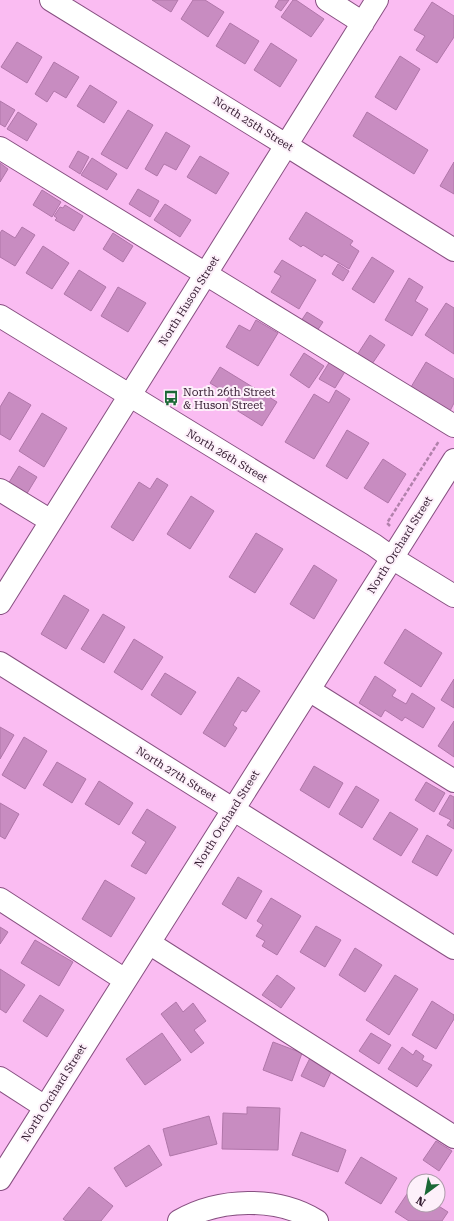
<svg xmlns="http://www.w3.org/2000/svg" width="454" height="1221" font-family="'Roboto Serif',serif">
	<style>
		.building { fill: #c88cc1; stroke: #b076a9 }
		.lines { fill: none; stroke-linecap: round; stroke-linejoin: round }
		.minor-casing { stroke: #875081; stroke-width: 24 }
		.path { stroke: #b181ab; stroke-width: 2.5; stroke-dasharray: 4 2; stroke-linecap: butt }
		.minor { stroke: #fff; stroke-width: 22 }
		.labels { text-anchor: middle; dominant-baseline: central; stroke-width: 4; stroke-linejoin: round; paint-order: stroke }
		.street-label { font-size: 11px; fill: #331b30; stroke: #fdf0fa }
		.poi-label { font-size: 11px; fill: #331b30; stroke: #fdf0fa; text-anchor: start }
	</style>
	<rect width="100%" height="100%" fill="#fabcf2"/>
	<path class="building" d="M152,0h26l-7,12z
		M193,0h12l19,12 -16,25 -27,-18z
		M279,0h10l-8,11 -6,-4z
		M293,0h3l28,19 -13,18 -30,-20z
		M432,2l22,14v21l-17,26 -21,-13 9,-14 -11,-6z
		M230,23l29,18 -14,23 -29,-18z
		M17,42l25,15 -15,26 -26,-16z
		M271,43l26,17 -17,27 -26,-17z
		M400,56l20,13 -24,41 -21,-13z
		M54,62l25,15 -13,21 -12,-7 -7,11 -12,-8z
		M90,85l27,17 -13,21 -27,-17z
		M0,101l15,9 -10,17 -5,-3z
		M128,110l25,15 -26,44 -26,-15z
		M18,112l19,12 -10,17 -20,-12z
		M367,112l61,38 -14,24 -61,-38z
		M166,132l24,14 -14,24 -12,-6 -7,12 -12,-7z
		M78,151l11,6 -9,17 -11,-7z
		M200,156l29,17 -13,21 -29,-17z
		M92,158l25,16 -10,16 -26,-15z
		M454,162v32l-14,-8z
		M0,163l8,6 -8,13z
		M138,189l21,12 -9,16 -21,-13z
		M42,190l19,12 -9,15 -19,-12z
		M165,204l26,16 -11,17 -26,-17z
		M65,205l18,11 -9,15 -19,-11 2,-2 -3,-2 6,-9 3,1z
		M306,212l47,29 -3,4 9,6 -10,18 -25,-15 -2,3 -19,-12 -2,2 -12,-8z
		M22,227l13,8 -20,31 -15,-9v-24l2,-3 13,8z
		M113,233l20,13 -10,16 -20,-13z
		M43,246l26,17 -17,26 -26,-16z
		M372,257l22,14 -20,32 -22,-14z
		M282,260l34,20 -17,29 -28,-17 10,-16 -7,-4z
		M338,264l11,7 -6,10 -11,-7z
		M79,270l27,17 -15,24 -27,-17z
		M409,278l14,9 -8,14 13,8 -16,27 -27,-16z
		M118,287l28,16 -18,29 -27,-16z
		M446,303l8,5v46l-29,-19z
		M307,312l16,10 -6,9 -16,-10z
		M256,320l22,13 -20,33 -32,-19 13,-22 11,6z
		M370,335l15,10 -13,19 -15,-9z
		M304,353l20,13 -15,22 -19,-13z
		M330,361l16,9 -11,18 -16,-9z
		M426,362l28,17v24l-4,8 -39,-24z
		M220,367l57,35 -15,24 -37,-23 5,-8 -20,-12z
		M336,390l14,9 -36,60 -29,-17 29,-48 15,9z
		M9,392l22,13 -21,35 -10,-6v-27z
		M42,413l25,15 -23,39 -25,-16z
		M347,430l22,13 -22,36 -21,-13z
		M383,459l23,15 -18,29 -24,-15z
		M19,466l18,11 -14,23 -18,-11z
		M157,478l11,7 -35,56 -22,-14 28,-45 11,7z
		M191,496l23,15 -24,38 -23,-15z
		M256,533l27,16 -28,44 -26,-16z
		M314,565l23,15 -23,39 -24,-15z
		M64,595l25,15 -23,39 -25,-15z
		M103,614l22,13 -21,36 -23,-14z
		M405,629l37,24 -21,34 -37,-24z
		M134,639l29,18 -21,33 -28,-18z
		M165,673l31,19 -15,23 -30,-20z
		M375,676l21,14 -4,6 14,8 6,-11 23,15 -12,20 -18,-11 -3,4 -17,-11 -4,7 -22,-14z
		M238,677l22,14 -14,21 -4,-2 -9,15 4,3 -12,19 -22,-14z
		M454,679v29l-13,-8z
		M454,721v36l-16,-11z
		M0,727l14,8 -14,24z
		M24,737l23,14 -22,38 -23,-14z
		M57,762l29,17 -14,24 -29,-18z
		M314,766l29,17 -14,25 -29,-18z
		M99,781l34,22 -14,22 -34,-21z
		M426,782l19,11 -11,19 -19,-12z
		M356,786l23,14 -17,28 -23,-14z
		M450,795l4,2v32l-7,-4 4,-5 -12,-6z
		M0,803l19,11 -14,25 -5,-3z
		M147,809l29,18 -30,47 -15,-8 15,-24 -14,-9z
		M390,812l28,17 -17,27 -28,-17z
		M427,835l25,15 -15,26 -25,-14z
		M238,877l24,14 -16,28 -24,-15z
		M105,880l30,18 -24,39 -29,-18z
		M271,898l30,18 -24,39 -15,-9 3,-5 -9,-5 7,-11 -6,-4z
		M316,926l25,14 -16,27 -25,-15z
		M0,927l8,5 -8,12z
		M35,940l38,22 -14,24 -38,-23z
		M355,948l27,17 -17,27 -26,-17z
		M0,969l25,16 -19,28 -6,-4z
		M277,975l18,13 -14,20 -19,-13z
		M395,975l23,14 -29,46 -23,-15z
		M40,995l24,15 -17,27 -24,-16z
		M432,1001l22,14v4l-18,30 -24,-14z
		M176,1002l7,10 10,-9 13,18 -12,9 10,13 -13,10 -30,-39z
		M162,1033l19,27 -36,25 -19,-26z
		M371,1033l20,12 -12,19 -20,-13z
		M273,1042l29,11 -10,28 -29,-11z
		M402,1047l11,8 3,-5 8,6 -2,4 10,5 -15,22 -29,-18z
		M310,1058l22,12 -8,17 -23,-11z
		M247,1107l33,1 -2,42 -56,-1 1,-36 24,1z
		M209,1116l8,28 -47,12 -7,-27z
		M301,1132l45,18 -8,22 -46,-17z
		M436,1141l16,10 -13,20 -16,-11z
		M149,1145l13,20 -36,22 -12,-19z
		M361,1157l36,21 -16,26 -36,-21z
		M89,1187l24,19 -12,15h-35l-3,-2z
		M411,1188l3,2v15h23l11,7 -6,9h-33l-14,-9z"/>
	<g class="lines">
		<g class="minor-casing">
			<path id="minor" d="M51,0l235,145 168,105
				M327,0l36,23
				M0,148l454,278
				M0,316l374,229 18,13 62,38
				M0,490l51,31
				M0,603l377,-603
				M0,663l454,285
				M309,690l145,91
				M0,899l125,81
				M149,943l305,194
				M0,1078l45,29
				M0,1179l454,-719
				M179,1221c40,-23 98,-25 138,0"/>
		</g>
		<path class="path" d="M390,526l-3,-3 52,-82"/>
		<use href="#minor" class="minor"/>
	</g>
	<defs>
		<g id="bus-bare" transform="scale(1.2)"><path d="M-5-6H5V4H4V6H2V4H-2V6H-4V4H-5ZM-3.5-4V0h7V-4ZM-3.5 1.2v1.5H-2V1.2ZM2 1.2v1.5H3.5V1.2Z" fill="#1b6836" stroke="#fdf0fa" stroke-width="2.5" paint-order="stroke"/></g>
	</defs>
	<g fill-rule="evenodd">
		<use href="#bus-bare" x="171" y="398"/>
	</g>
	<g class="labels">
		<g class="street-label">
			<text transform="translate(253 124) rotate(32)">North 25th Street</text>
			<text transform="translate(189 301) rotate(-58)">North Huson Street</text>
			<text transform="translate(227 456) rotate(31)">North 26th Street</text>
			<text transform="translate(400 545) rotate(-58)">North Orchard Street</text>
			<text transform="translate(176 774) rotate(32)">North 27th Street</text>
			<text transform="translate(227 819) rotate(-58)">North Orchard Street</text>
			<text transform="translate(54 1093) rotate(-58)">North Orchard Street</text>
		</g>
		<g class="poi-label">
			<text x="183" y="392">North 26th Street<tspan x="183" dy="13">&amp; Huson Street</tspan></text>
		</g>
	</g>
	<g transform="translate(426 1193) rotate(212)"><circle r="19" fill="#fdf0fa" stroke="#ac9ba9"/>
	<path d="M0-3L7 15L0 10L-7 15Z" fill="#1b6836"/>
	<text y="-6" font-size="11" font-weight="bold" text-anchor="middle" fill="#331b30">N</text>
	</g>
</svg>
